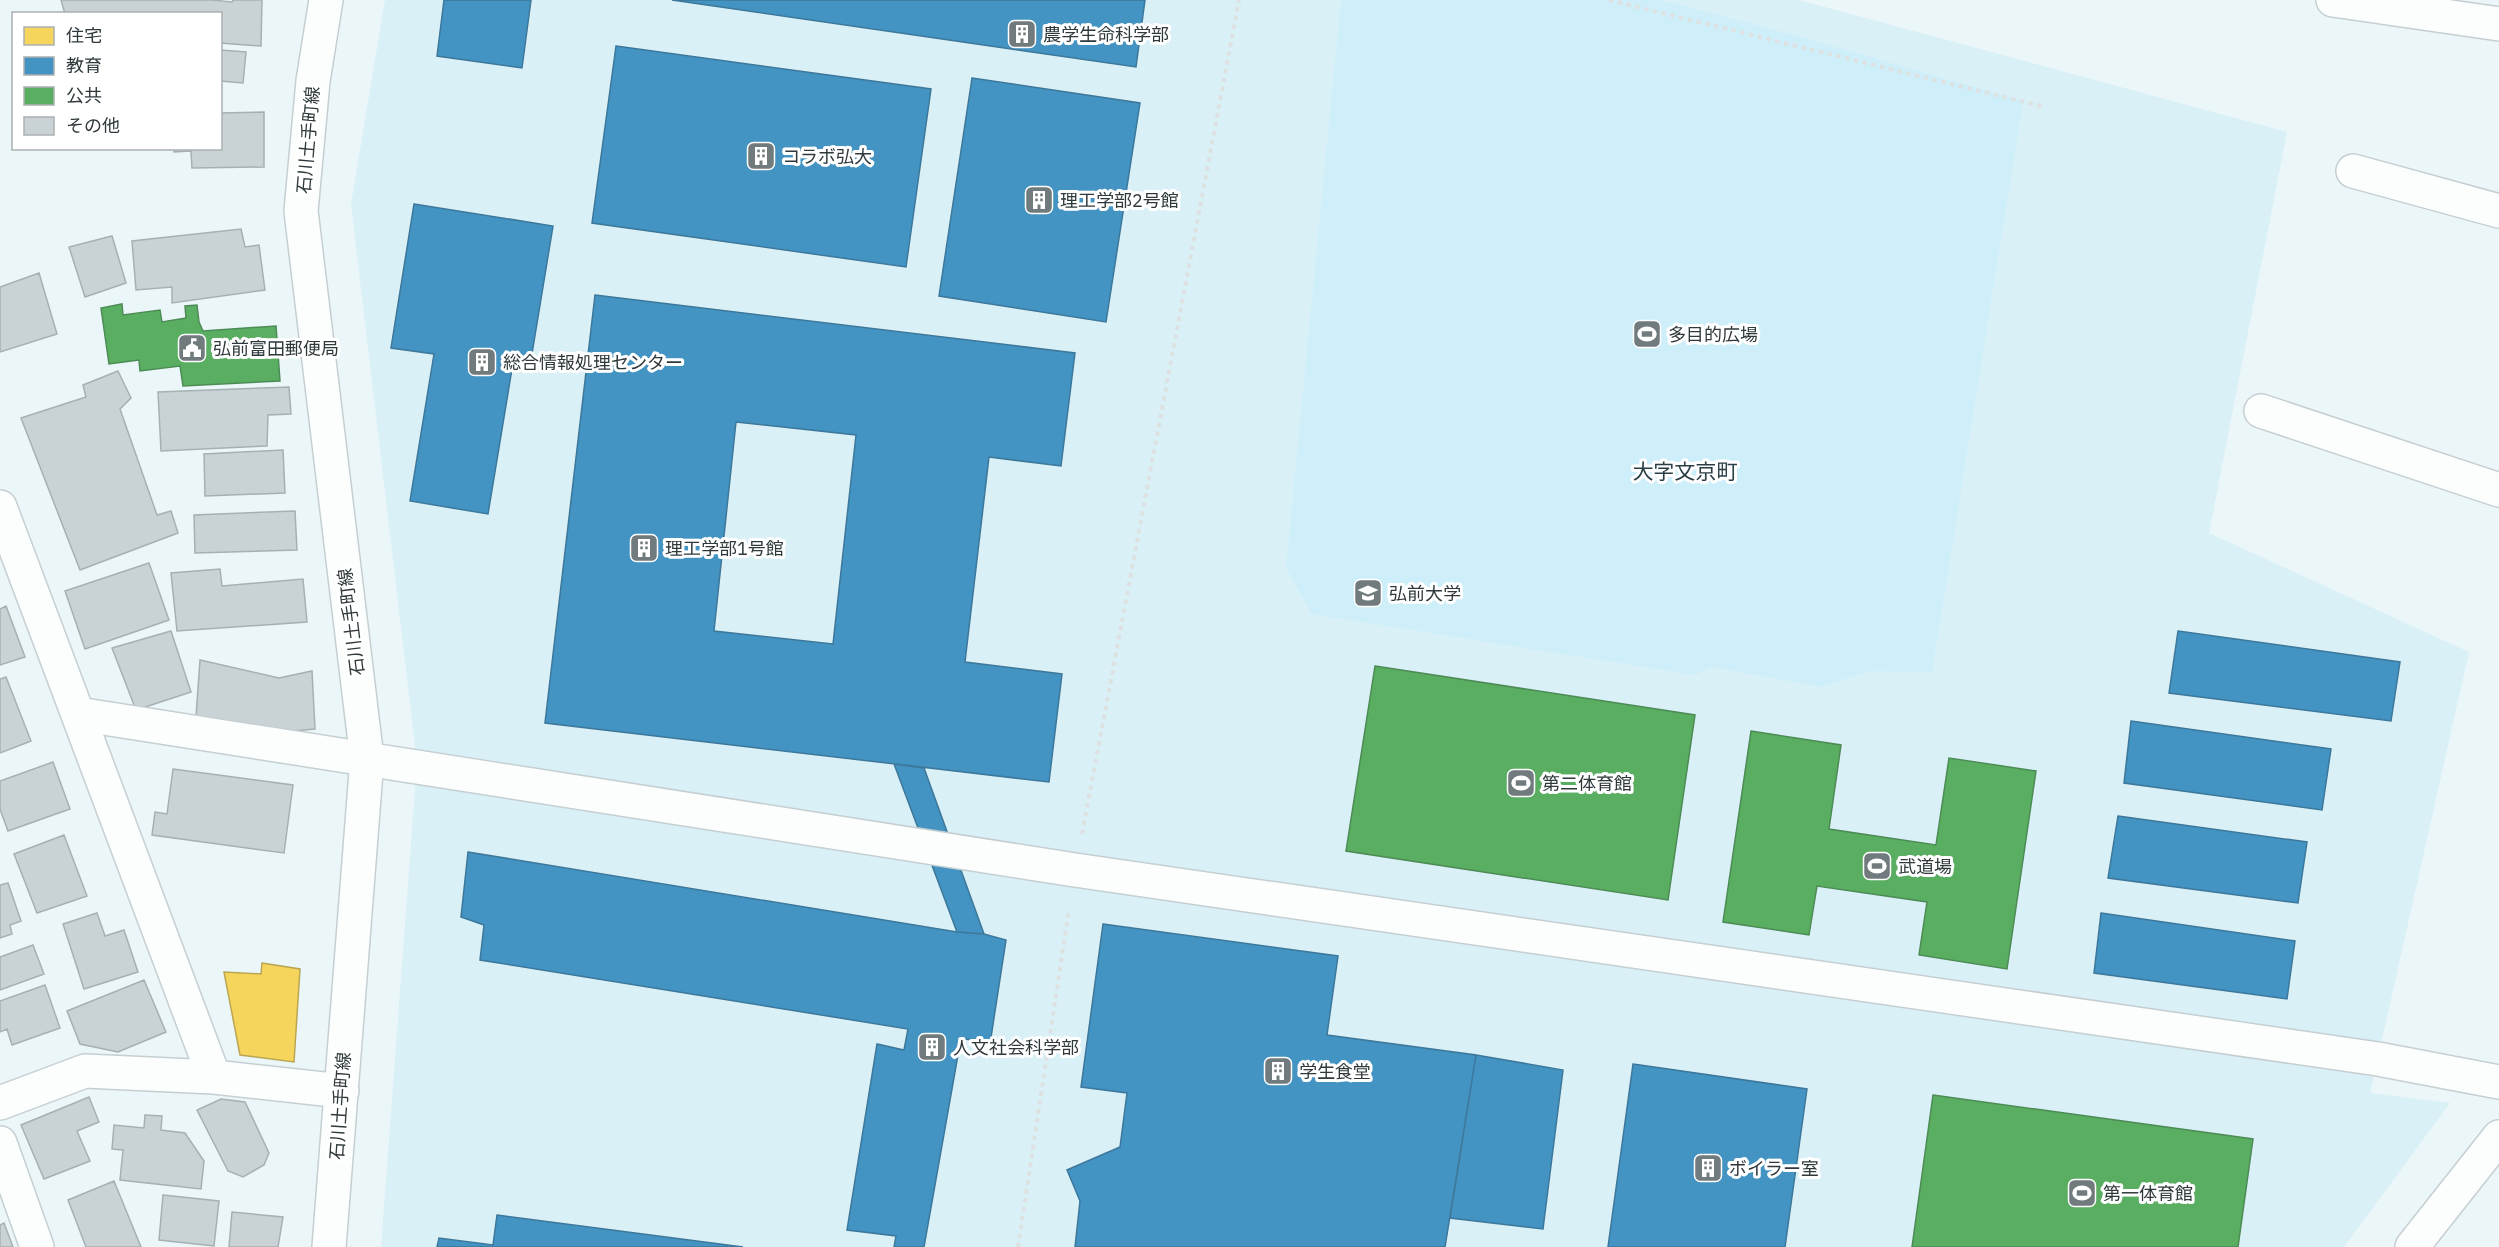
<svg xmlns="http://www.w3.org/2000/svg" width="2499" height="1247" font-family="'IBM Plex Sans','Noto Sans JP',sans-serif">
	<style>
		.built { fill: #d9f0f7 }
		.green { fill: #ceeffa }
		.homes { fill: #f6d55c; stroke: #baa652; stroke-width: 1.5 }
		.schools { fill: #4393c3; stroke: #3d789a; stroke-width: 1.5; fill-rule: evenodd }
		.public { fill: #5aae61; stroke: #4d8b56; stroke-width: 1.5 }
		.building { fill: #c9d3d6; stroke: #a6b0b3; stroke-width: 1.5 }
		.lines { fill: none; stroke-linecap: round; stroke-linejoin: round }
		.minor-casing { stroke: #c5cfd2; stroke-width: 36 }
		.major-casing { stroke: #c5cfd2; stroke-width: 36 }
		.path { stroke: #dde1e2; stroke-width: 4; stroke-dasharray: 4.5 4.5; stroke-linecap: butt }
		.minor { stroke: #fcfefe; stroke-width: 33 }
		.major { stroke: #fcfefe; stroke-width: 33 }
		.labels { text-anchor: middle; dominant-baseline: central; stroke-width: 6; stroke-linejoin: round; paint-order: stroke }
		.poi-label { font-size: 18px; fill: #2f393c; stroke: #fff; text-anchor: start }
		.street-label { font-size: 18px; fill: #2f393c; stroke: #fff }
		.quarter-label { font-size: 21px; fill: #2a3e45; stroke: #fff }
	</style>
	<rect width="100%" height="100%" fill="#ebf6f9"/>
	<path class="built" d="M385,0h1414l488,132 -78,401 260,119 -99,441 80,10 -106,144h-1963l36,-484 -66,-559z"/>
	<path class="green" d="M1341,0h319l134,35 229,66 -91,571 -64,-1 -46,16 -110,-20 -17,8 -383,-61 -26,-46z"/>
	<path class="homes" d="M262,963l38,6 -6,93 -54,-7 -16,-83 37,2z"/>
	<path class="schools" d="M444,0h87l-9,68 -85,-12z
		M672,0h473l-9,67z
		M616,46l315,43 -25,178 -314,-44z
		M972,78l168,25 -34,219 -167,-26z
		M414,204l139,22 -24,146 -17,-3 -24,145 -78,-13 24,-147 -43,-6z
		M595,295l480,58 -14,113 -72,-9 -24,205 97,12 -13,108 -504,-59zM736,422l120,13 -23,209 -119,-13z
		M2178,631l222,31 -9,59 -222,-28z
		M2131,721l200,28 -9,61 -198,-27z
		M894,764l30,4 60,166 -27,-2z
		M2118,816l189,26 -9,61 -190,-25z
		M468,852l489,80 27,2 22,6 -16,104 -29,-6 -37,209h-30l2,-11 -49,-6 30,-186 27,6 4,-21 -428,-69 4,-35 -23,-8z
		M2101,913l194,28 -8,58 -193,-26z
		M1103,924l235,32 -11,79 149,20 -31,192h-370l5,-46 -13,-31 53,-23 7,-54 -46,-6z
		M1476,1055l87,15 -20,159 -93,-11z
		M1633,1064l174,25 -22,158h-177z
		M497,1215l246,32h-306l2,-9 54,7z"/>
	<path class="public" d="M122,304l1,11 37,-5 2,12 24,-4 -1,-12 12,-1 2,17 4,9 73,-5 4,55 -97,5 -3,-20 -40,5 -1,-11 -30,4 -8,-56z
		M1375,666l320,49 -27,185 -322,-49z
		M1751,731l90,14 -12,84 107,16 13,-87 87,13 -29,198 -88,-14 8,-53 -110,-16 -8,49 -86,-13z
		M1933,1095l320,44 -15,108h-326z"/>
	<path class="building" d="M61,0h151l20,2 1,-2h29l-1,46 -41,-3v-29h-155z
		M220,50l26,2 -3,31 -23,-2z
		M264,112v55l-72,1 -1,-17 -17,1v-4h46v-35z
		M241,229l4,18 14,-2 6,45 -93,13v-16l-36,3 -4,-49z
		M112,236l14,47 -41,14 -16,-50z
		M39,273l18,61 -57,18v-65z
		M118,371l13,27 -11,11 37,106 14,-4 7,22 -98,37 -59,-152 65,-21 -3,-12z
		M289,387l2,27 -23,1 -1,31 -106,5 -3,-59z
		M283,450l2,43 -80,3 -1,-42z
		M295,511l2,39 -102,3 -1,-38z
		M149,563l20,57 -84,29 -20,-58z
		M220,569l2,17 81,-7 4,43 -130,9 -6,-58z
		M6,606l19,51 -25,8v-56z
		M171,631l20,61 -55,18 -24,-62z
		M200,660l79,18 33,-7 3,58 -34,3 -85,-15z
		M6,677l25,64 -31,12v-74z
		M53,762l17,47 -62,22 -8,-22v-28z
		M173,769l120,16 -9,68 -132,-18 3,-23 12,2z
		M64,835l23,61 -50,17 -23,-59z
		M8,883l13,38 -11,4 2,9 -12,4v-53z
		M97,913l8,23 19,-6 14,42 -54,17 -21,-65z
		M33,945l11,29 -44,16v-33z
		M144,980l22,52 -48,20 -38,-8 -13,-33z
		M45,985l15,43 -48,17 -5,-16 -7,3v-31z
		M89,1097l10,25 -22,9 13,30 -46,18 -23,-54z
		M221,1099l24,3 24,51 -5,12 -21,12 -15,-6 -31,-61z
		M145,1115l17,1 -1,14 24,3 19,28 -3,28 -81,-9 3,-30 -11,-1 2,-24 30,3z
		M114,1181l27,66h-55l-18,-47z
		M163,1195l56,6 -5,45 -55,-6z
		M232,1212l51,5 -5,30h-49z
		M4,1223l9,24h-13v-22z"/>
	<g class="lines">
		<g class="minor-casing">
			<path id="minor" d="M2333,0l166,24
				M2353,171l146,40
				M2261,411l238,79
				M0,507l214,570
				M78,714l997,156 1303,189 121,23
				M0,1103l85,-32 129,6 128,14
				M0,1143l37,104
				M2412,1247l87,-110"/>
		</g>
		<g class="major-casing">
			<path id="major" d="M326,0l-13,81 -12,130 66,548 -38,488"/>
		</g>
		<path class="path" d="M1609,0l436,107
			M1082,834l157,-834
			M1018,1247l51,-338"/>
		<use href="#minor" class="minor"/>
		<use href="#major" class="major"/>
	</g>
	<defs>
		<g id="building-square" transform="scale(1.5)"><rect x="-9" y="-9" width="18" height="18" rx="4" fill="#717b7e" stroke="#fff"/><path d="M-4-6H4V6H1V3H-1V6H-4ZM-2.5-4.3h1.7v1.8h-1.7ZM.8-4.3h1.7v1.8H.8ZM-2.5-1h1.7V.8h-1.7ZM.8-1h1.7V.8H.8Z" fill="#fff"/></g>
		<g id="stadium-square" transform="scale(1.5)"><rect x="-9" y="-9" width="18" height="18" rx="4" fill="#717b7e" stroke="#fff"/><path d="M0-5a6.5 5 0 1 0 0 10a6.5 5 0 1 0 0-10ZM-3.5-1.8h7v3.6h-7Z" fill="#fff"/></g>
		<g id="civic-square" transform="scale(1.5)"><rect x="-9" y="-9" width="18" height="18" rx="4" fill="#717b7e" stroke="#fff"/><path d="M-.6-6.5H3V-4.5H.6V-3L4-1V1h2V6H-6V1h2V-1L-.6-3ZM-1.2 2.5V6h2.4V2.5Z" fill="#fff"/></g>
		<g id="university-square" transform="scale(1.5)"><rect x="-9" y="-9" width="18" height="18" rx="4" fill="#717b7e" stroke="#fff"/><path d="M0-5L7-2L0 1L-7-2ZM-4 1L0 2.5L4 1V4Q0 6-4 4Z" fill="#fff"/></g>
	</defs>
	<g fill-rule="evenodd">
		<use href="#building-square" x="1022" y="34"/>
		<use href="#building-square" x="761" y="156"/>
		<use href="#building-square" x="1039" y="200"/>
		<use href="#stadium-square" x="1647" y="334"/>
		<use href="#civic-square" x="192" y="348"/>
		<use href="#building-square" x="482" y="362"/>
		<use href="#building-square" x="644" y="548"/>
		<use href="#university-square" x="1368" y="593"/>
		<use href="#stadium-square" x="1521" y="783"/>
		<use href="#stadium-square" x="1877" y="866"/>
		<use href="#building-square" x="932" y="1047"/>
		<use href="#building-square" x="1278" y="1071"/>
		<use href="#building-square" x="1708" y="1168"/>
		<use href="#stadium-square" x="2082" y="1193"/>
	</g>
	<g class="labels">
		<g class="poi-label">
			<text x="1043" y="34">農学生命科学部</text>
			<text x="782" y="156">コラボ弘大</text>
			<text x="1060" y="200">理工学部2号館</text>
			<text x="1668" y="334">多目的広場</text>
			<text x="213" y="348">弘前富田郵便局</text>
			<text x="503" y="362">総合情報処理センター</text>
			<text x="665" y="548">理工学部1号館</text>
			<text x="1389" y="593">弘前大学</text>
			<text x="1542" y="783">第二体育館</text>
			<text x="1898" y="866">武道場</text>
			<text x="953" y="1047">人文社会科学部</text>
			<text x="1299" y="1071">学生食堂</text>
			<text x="1729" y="1168">ボイラー室</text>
			<text x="2103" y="1193">第一体育館</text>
		</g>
		<g class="street-label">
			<text transform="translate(308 140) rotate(-85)">石川土手町線</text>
			<text transform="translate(351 622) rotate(-97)">石川土手町線</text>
			<text transform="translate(340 1106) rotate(-86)">石川土手町線</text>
		</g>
		<g class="quarter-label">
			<text x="1685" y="471">大字文京町</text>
		</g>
	</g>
	<rect x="12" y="12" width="210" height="138" fill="#ffffff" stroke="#acb0b1" stroke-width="1.5"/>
	<rect x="24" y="27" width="30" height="18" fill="#f6d55c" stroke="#acb0b1" stroke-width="1.5"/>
	<text x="66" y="42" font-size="18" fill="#2f393c">住宅</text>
	<rect x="24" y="57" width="30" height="18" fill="#4393c3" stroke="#acb0b1" stroke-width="1.5"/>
	<text x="66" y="72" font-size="18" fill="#2f393c">教育</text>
	<rect x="24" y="87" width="30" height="18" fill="#5aae61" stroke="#acb0b1" stroke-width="1.5"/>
	<text x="66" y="102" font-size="18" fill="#2f393c">公共</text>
	<rect x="24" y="117" width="30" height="18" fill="#c9d3d6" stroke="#acb0b1" stroke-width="1.5"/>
	<text x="66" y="132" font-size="18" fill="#2f393c">その他</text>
</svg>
